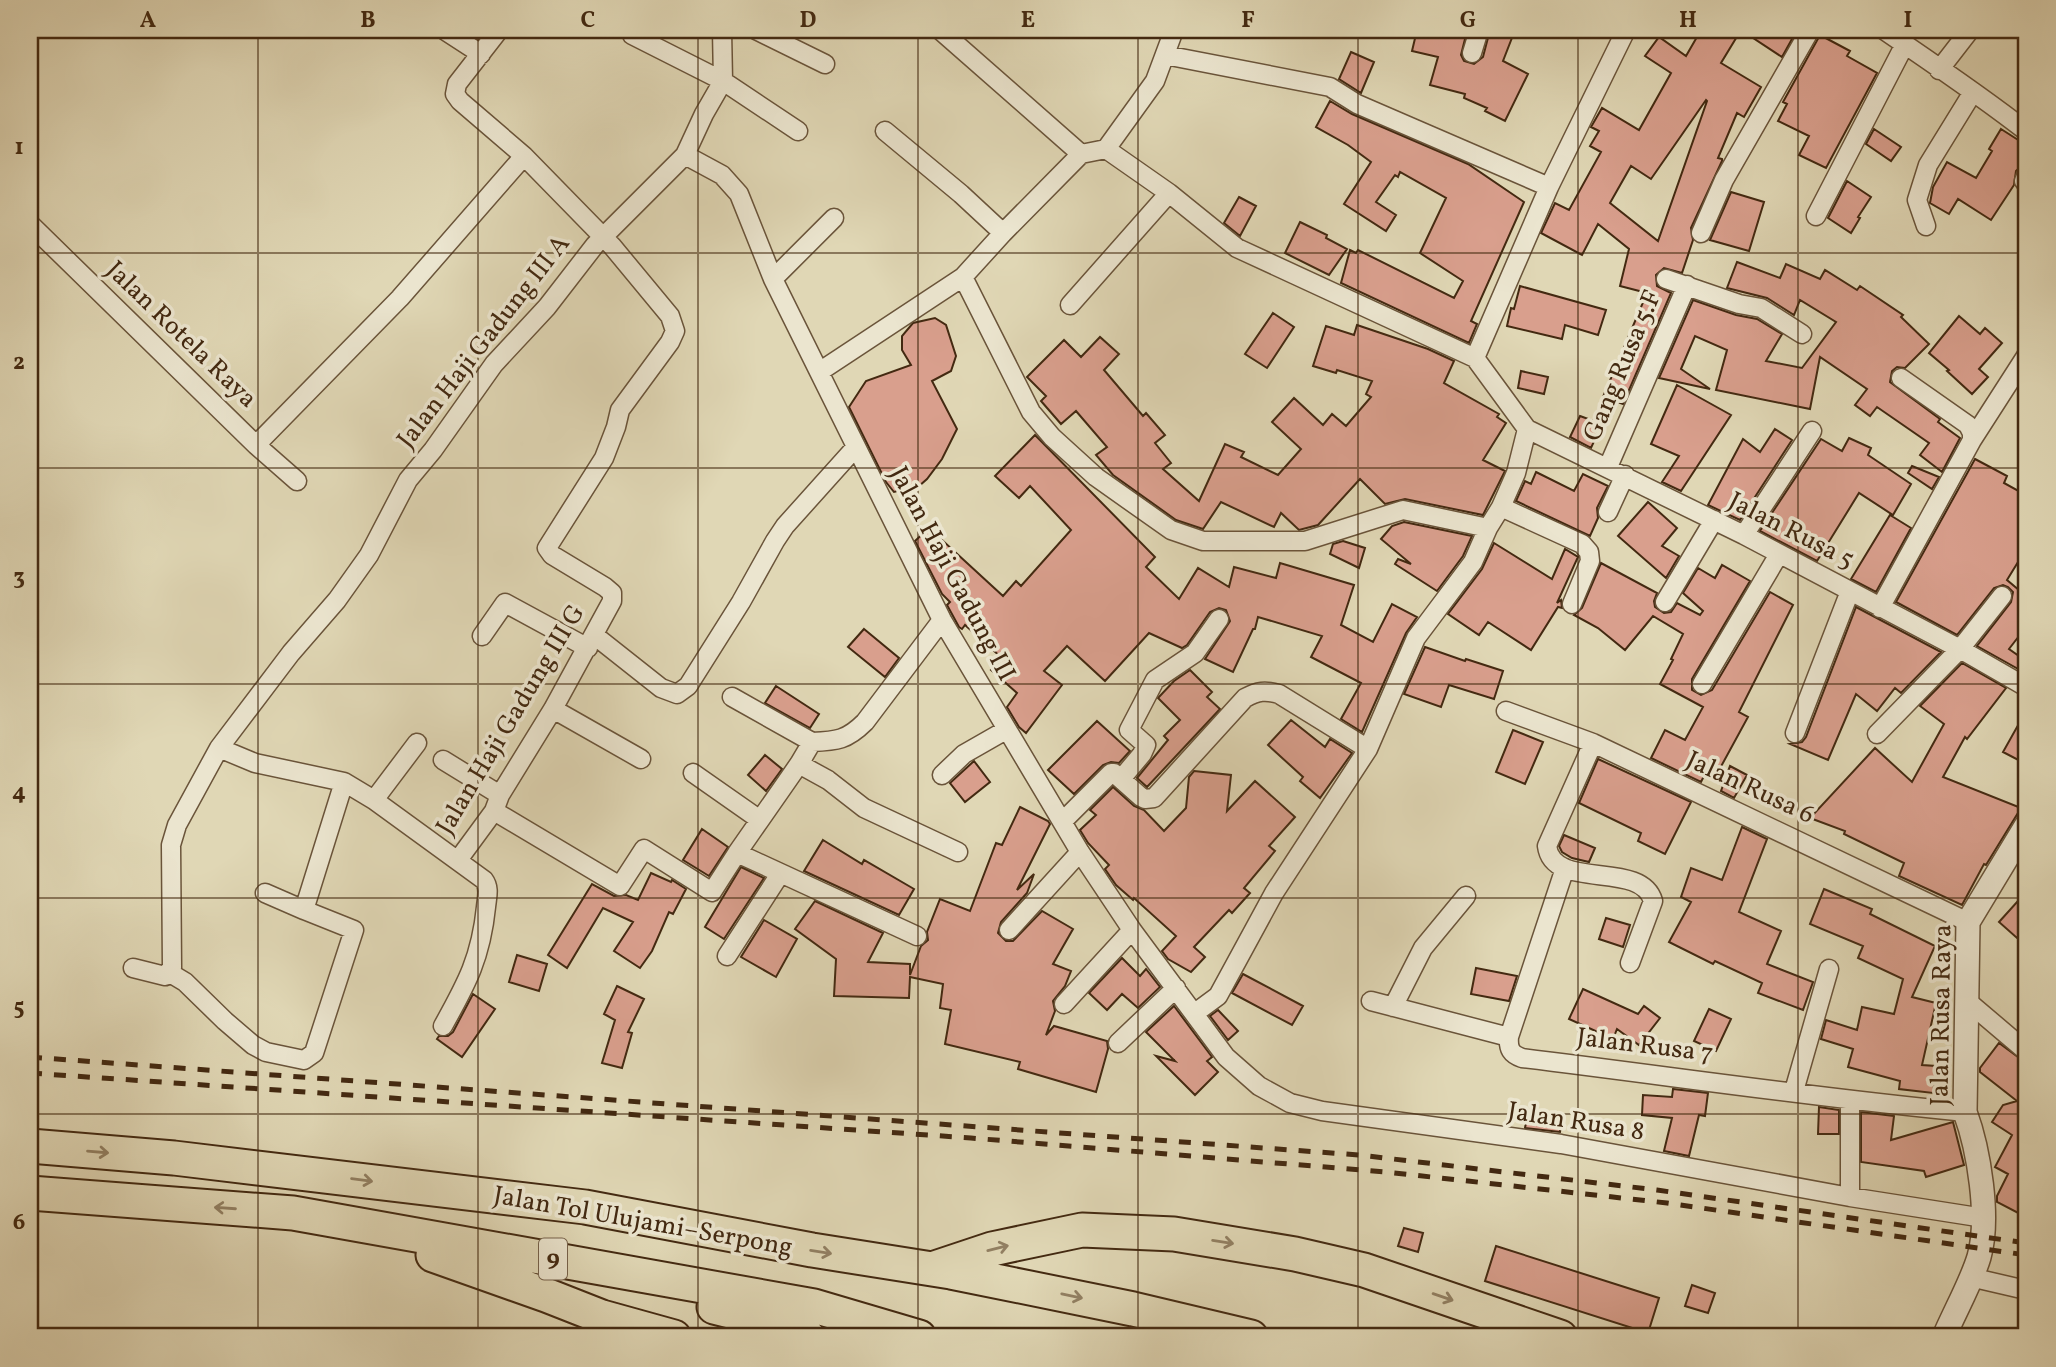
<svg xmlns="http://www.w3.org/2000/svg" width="2056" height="1367" font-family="Vollkorn,serif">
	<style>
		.building { fill: #d99f8d; stroke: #432911; stroke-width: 2; fill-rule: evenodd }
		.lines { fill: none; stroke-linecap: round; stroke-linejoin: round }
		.minor-casing { stroke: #6a543a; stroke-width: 21 }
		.tertiary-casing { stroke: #6a543a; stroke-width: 26 }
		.motorway-casing { stroke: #432911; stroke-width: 37 }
		.minor { stroke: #ebe5cf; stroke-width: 18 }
		.tertiary { stroke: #ebe5cf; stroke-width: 23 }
		.motorway { stroke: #e0d7b5; stroke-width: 33 }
		.rail { stroke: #432911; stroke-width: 5; stroke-dasharray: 12 12; stroke-linecap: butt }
		.oneway { stroke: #928063 }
		.grid { fill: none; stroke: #432911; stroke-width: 2; stroke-opacity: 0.55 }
		.labels { text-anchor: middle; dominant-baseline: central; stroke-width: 7; stroke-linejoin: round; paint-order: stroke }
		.shield { fill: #ebe5cf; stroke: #75614a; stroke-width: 2 }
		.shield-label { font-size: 24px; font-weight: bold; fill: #432911 }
		.street-label { font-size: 26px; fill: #432911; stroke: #ebe5cf }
		.neatline { fill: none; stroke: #432911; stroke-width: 2.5 }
		.grid-label { font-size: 23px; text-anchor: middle; font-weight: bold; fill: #432911 }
	</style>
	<rect width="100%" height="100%" fill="#e0d7b5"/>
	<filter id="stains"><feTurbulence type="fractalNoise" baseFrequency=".00286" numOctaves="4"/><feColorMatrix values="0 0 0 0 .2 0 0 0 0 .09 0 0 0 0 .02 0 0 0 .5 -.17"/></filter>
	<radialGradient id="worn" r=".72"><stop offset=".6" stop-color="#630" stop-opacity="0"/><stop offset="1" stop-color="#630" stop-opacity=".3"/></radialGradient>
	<path class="building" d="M1417,30l50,1 -6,24 3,6 10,3 9,-7 7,-27h25l-12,31 25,13 -23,47 -20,-10 2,-3 -23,-10 1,-4 -35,-9 8,-28 -26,-6z
		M1701,30h40l-20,33 40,24 -17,30 -7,-4 -19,45 4,1v2l-31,67 2,12 -11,33 -18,-5 -8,7 1,11 14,7 -48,111 -20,-7 44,-104 -27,-7 9,-37 -31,-25 -16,31 -41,-22 14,-30 14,7 32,-58 -11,-6 9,-15 -8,-4 11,-19 37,22 32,-57 -26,-17 14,-19 27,19zM1706,100l1,1 -49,140 -48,-38 21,-37 20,13z
		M1741,30h56l-15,27z
		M1820,35l30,16 -3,5 30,17 -51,95 -27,-13 10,-19 -31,-15 9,-17 -4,-2z
		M1351,52l23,10 -13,31 -22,-14z
		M1330,101l22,13 116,50 56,38 -53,119 6,3 -8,19 -128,-60 9,-33 6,3 2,-3 96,48 9,-17 -43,-28 26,-55 -46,-26 -2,5 -3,-2 -19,27 20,13 -10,16 -42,-27 27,-42 -23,-17 -32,-18z
		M1874,129l27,18 -10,14 -25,-17z
		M2001,129l25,16v20l-6,2 -4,4 -2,14 -23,35 -33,-21 -9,15 -19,-11 3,-16 14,-25 29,16 16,-27 -3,-2z
		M1847,181l24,16 -13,20 2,1 -9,15 -23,-15z
		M1731,192l33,10 -15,49 -39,-11z
		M1239,197l17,9 -16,30 -16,-13z
		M1300,222l27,13 -1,3 21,11 -18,26 -44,-22z
		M1737,262l43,16 6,-14 34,15 5,-9 32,20 3,-4 43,29 -2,2 28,27 -24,24 -8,-1 -5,4 -2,11 50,37 -2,3 22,16 -18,34 -22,-17 9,-12 -52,-36 -7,9 -15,-11 12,-16 -47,-32 -10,52 -94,-19 11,-40 -32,-14 -14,33 29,20 -51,-11 34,-78 43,15 21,4 25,15 -16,27 36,7 34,-46 -36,-22 -6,15 -27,-17 -40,-10z
		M1520,286l86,24 -8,25 -33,-10 -3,14 -55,-13 4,-18 3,1z
		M1273,313l21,14 -27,41 -22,-14z
		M1959,316l21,18 5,-6 17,15 -23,26 9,8 -16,17 -25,-23 2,-1 -20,-17z
		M935,318l11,7 10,31 -5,15 -19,10 25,48 -15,30 -15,20 -8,7 -25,6 -8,-10 -37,-75 17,-26 45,-16 -9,-15v-14l11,-13z
		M1357,325l71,24 26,12 -10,22 55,31 -2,3 9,6 -23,37 22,11 -22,44 -78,-16 -20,5 -25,-25 -42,46 -19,5 -18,-17 -7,14 -53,-25 -18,27 -27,-9 -63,-45 -17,-20 11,-8 -31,-36 -15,13 -20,-23 5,-5 -19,-19 37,-37 17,17 19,-20 19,17 -15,16 39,46 3,-3 19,22 -10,8 16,20 -8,6 36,32 26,-57 19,8 -3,5 37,18 23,-26 -29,-27 22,-24 29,27 9,-11 14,12 25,-29 -5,-3 6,-13 -35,-11 -1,3 -23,-7 13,-40 28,9z
		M1521,371l27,6 -4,17 -26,-6z
		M1677,385l54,30 -50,76 -19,-9 17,-26 -28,-12z
		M1580,416l22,8 -11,24 -21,-11z
		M1775,429l17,11 -52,80 -32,-15 35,-66 17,13z
		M1035,435l120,122 -9,10 33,32 19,-31 31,19 5,-20 42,11 4,-15 74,22 -13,40 32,17 19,-38 25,13 -11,16 -44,99 -21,-13 20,-36 -50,-26 11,-21 -64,-19 -3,12h-2l-20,43 -28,-13 25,-38 -4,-11 -7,-2 -9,4 -23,33 -5,3 -33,-15 -44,48 -38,-35 -23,25 18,14 -36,48 -7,-6 -12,-20 10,-14 -26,-23 11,-12 -37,-33 -3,4 -3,-2 -12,-22 3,-3 -8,-8 -27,-53 14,-13 74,68 13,-15 5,5 50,-56 -41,-44 -11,12 -24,-22z
		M1849,438l22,10 -3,7 43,29 -18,31 -34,-22 -42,68 -57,-30 61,-92 21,12z
		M1975,459l32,17 -3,7 22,12v54l-19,31 19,16v31l-17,22 17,12 -6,9 -43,-24 34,-44 2,-10 -5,-5 -5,-2 -9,3 -37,47 -61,-33z
		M1912,466l27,11 -7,12 -24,-16z
		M1536,472l38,19 9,-17 25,12 -11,22 1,10 -8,18 -74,-35 9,-20 6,3z
		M1648,502l29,26 -15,18 17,10 -13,22 -48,-42z
		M1890,515l21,13 -35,64 -25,-13z
		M1404,522l68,14 -9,20 -26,35 -42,-27 3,-5 13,5 -30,-25 11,-13z
		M1343,541l22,7 -6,20 -29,-14 3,-10z
		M1494,543l58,36 13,-30 13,8 -21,46 4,-3 1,8 -4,-1 -27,43 -43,-28 -9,13 -31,-21 34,-45z
		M1601,563l56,30 -3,8 1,6 9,6 7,-1 6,-9 23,12 3,-4 -20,-18 15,-25 17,10 7,-13 28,16 -58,98v11l9,5 11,-5 58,-98 23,13 -54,107 9,5 -30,55 -10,-4 -7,14 -50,-24 14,-28 20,10 18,-33 -43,-23 13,-24 -2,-1 12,-25 -30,-18 -28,34 -27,-22 -24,-13 8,-7z
		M1856,607l85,45 -40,41 -6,-5 -18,23 -21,-17 -28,66 -38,-16 12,-2 4,-5z
		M864,629l35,29 -14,19 -37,-30z
		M1425,647l40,14 1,-2 37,12 -9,28 -45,-14 -8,22 -37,-13z
		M1962,663l44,25 -39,51 -2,-2 -22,40 78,31 -35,57 -2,-1 -22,41 -63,-29 5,-13 -60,-29 1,-3 -35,-13 65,-70 37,34 32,-58 -24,-18z
		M1190,670l22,22 -5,5 13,12 -73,78 -10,-9 31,-38 -4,-4 16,-16 -22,-22 16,-17z
		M776,686l43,28 -9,14 -45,-25z
		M2026,711v53l-23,-12z
		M1291,720l34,27 5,-8 22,14 -32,45 -20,-17 3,-4 -35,-32z
		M1097,721l33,30 -11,12 -8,-1 -8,3 -29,29 -26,-24z
		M1513,730l30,12 -18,42 -29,-12z
		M765,755l17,14 -16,22 -18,-16z
		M1598,759l93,43 -26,52 -27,-13 3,-8 -62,-30z
		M974,761l16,21 -25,20 -15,-19z
		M1730,766l17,9 -13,23 -13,-7z
		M1194,771l37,4 -4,36 28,-30 40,36 -26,29 6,5 -31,37 6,5 -18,20 -3,-3 -35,37 11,10 -14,15 -23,-13 -6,-8 14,-15 -42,-38 -1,2 -17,-15 -11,-16 4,-4 -21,-22 -8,-13 16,-15 -6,-5 23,-23 21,19 10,4 20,21 22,-23 3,-31z
		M1020,807l28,14 2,3 -33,66 17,-16 -7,19 -26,29 -3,11 8,8h7l29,-30 31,18 -20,35 18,7 -6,15 -12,15 2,10 -9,24 8,-9 53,15 1,8 -12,43 -78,-23 2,-7 -75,-18 6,-34 -11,-2 3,-24 -33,-7 -1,21 -75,-2 2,-37 -41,-30 20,-28 68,32 -15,29 42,2v11l11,-29 7,-6 -1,-8 13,-33 30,12 26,-68 6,2z
		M1742,827l25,12 -28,73 42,19 -14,33 46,18 -10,28 -45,-17 4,-10 -47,-22 -2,3 -44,-22 22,-40 -10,-5 10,-29 31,12z
		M702,829l26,18 -19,29 -26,-16z
		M1564,835l31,13 -6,14 -17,-4 -10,-6 -3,-6z
		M823,840l39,24 2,-4 50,29 -15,26 -95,-44z
		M741,867l23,11 -40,61 -19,-12z
		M651,873l20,9 1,-2 14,9 -13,25 -4,-2 -17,39 -12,17 -26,-17 19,-29 -30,-14 -36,60 -19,-13 44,-71 22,12 12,-1 12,5z
		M1824,889l48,20 -2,5 65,32 -23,51 24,6 -14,62 14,1 -3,27 -34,-4 1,-8 -52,-14 5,-18 -32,-10 5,-19 31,10 5,-23 32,7 9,-35 -45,-21 5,-12 -53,-22z
		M2026,892v37l-9,9 -18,-16z
		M1606,918l24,7 -7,22 -24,-8z
		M764,920l33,19 -21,38 -35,-20z
		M517,955l30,9 -8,27 -30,-9z
		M1122,958l18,18 6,-7 14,18 -22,21 -16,-14 -15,16 -18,-17z
		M1476,968l41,8 -8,25 -38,-7z
		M1243,974l60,32 -11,19 -60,-32z
		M617,986l27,13 -16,33 4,1 -10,35 -20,-5 13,-43 -11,-6z
		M1583,989l55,25 6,-8 16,12 -21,27 -22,-16 -4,10 -44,-20z
		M473,994l22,15 -33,48 -25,-18 2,-3h9l5,-4z
		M1174,1006l38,51 -5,4 11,11 -23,23 -39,-39 19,5 -29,-29z
		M1709,1009l22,10 -15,32 -22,-10z
		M1218,1010l20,21 -10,9 -18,-24z
		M1999,1043l27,20v154l-29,-15v-6l11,-22 -13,-7 17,-32 -20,-13 11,-17 14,-4 -37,-29v-4z
		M1673,1089l35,4 -3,23 -6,-1 -10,41 -25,-5 8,-33 -30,-3 1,-20 29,2z
		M1819,1107l20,3v24h-21z
		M1528,1112l34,8 -2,12 -35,-4z
		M1861,1112l33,4 -3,24 62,-18 11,43 -38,12 -2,-6 -63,-9z
		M1404,1228l19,5 -5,19 -20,-6z
		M1496,1246l163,52 -11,35 -163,-52z
		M1692,1285l23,8 -7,20 -23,-7z"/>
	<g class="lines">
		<g class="minor-casing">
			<path id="minor" d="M444,30l37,24
				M756,30l69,34
				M940,30l141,124
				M1884,30c48,33 96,65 142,101
				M632,35l91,46 75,50
				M1472,53l7,-23
				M1165,55l165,32 27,17 192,83
				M1939,70l31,-40
				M885,131l76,63 42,39
				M1106,149l63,44 68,55 238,110 52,71 217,106 216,114 66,38
				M685,155l37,20 17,19 34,85 169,341 138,232 52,78 94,127 33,29 31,17 32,8 239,33 289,53 134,21
				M2024,181l2,-5
				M1816,216l89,-172
				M30,224l226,221 41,36
				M1926,226l-9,-26 11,-35 45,-73
				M1701,233l23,-53 86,-150
				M963,277l68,135 21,25 44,40 75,53 32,11h102l98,-31 85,18
				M773,279l61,-61
				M1666,279l73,25 22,4 41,26
				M1070,305l99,-112
				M1475,358l74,-171 77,-157
				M819,372l144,-95 40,-44 78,-79 25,-5 49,-68 19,-51
				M1972,440l54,-84
				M256,445l144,-147 124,-142
				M1608,467l79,-182
				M1501,507l81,37 7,8 1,9 -18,43
				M1608,512l17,-37
				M1744,535l68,-104
				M1665,602l49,-82
				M1880,608l92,-168v-7l-4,-8 -67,-47
				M594,635l67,53 16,6 11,-8 53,-84 34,-61 10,-15 70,-78
				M482,636l23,-33 83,45
				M1702,684l77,-130
				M732,697l80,45
				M553,709l88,50
				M1506,711l87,32 375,179
				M1795,733l55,-142
				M1877,734l83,-85 42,-53
				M1593,743l-46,103c6,46 94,13 106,55l-23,62
				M219,748l36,15 89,19 30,18 110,80c6,8 3,17 2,27 -5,50 -19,76 -43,119
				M443,760l57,35
				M799,764l29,16 36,28 94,44
				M693,773l67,47 39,-56 13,-22c25,-1 35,-2 53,-20l77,-102
				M942,775l22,-21 42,-24
				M1121,779l21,-25 4,-9 -17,-15 26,-50 40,-27 24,-34
				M374,800l43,-57
				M494,811l126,75 24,-37 68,43 25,-39 180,83
				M1063,821l48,-48h3l27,24 4,2 9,-1 91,-100c13,-7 20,-8 34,-4l89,55
				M737,853l23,-33
				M458,860l36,-49 6,-16 53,-86 59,-108v-8l-7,-6 -53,-32 -5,-7 57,-90 12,-31 4,-17 50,-68 5,-11 -5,-15 -58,-70 -88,-90 -64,-55 -5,-7 2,-10 42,-54
				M1565,868l-56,169c-1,12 2,17 13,21 148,18 295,40 443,54
				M265,893l39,17
				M1009,930l71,-78
				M727,956l53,-82
				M133,968l32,8 7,-8 -1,-123 6,-20 42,-77 72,-95 46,-53 32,-45 39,-75 25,-30 61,-86 53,-57 48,-62 90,-90 19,-41 19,-33 -1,-51
				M170,973l15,9 40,39 28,24 13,7 38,8 10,-7 40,-123 -50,-20 40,-128
				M1966,1000l60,51
				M1371,1001l138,36
				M1064,1004l68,-74
				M1393,1007l30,-59 43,-52
				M1195,1013l23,-17 56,-103 94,-144 48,-111 57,-76 15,-34 13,-21 15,-34 11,-44
				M1118,1043l58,-55
				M1794,1091l35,-122
				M1850,1197v-96
				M1970,1277l56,13"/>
		</g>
		<g class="tertiary-casing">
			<path id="tertiary" d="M1944,1337c10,-24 28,-56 35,-80 11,-39 0,-107 -14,-145l3,-190 58,-96"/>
		</g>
		<g class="motorway-casing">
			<path id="motorway" d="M30,1146l144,12 411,49 227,43 139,22 182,37 118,28
				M30,1193l263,20 521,93 105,31
				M433,1255l113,40 56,22 72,20
				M935,1268l57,-19 90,-19 92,4 121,20 69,16 196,67
				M714,1307l20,5 74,25"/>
		</g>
		<use href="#minor" class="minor"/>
		<use href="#tertiary" class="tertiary"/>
		<use href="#motorway" class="motorway"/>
		<path class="rail" d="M30,1057l1329,98 298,35 369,53
			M30,1073l941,65 415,34 281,31 359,52"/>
	</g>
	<defs><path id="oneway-shaft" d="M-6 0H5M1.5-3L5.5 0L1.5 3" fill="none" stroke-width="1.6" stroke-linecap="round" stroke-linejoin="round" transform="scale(1.75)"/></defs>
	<g class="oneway">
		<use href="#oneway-shaft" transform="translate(98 1152) rotate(5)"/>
		<use href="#oneway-shaft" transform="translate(362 1180) rotate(7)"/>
		<use href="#oneway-shaft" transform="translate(225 1208) rotate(-176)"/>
		<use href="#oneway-shaft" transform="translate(1223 1242) rotate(9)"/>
		<use href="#oneway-shaft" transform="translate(998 1248) rotate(-14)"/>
		<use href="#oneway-shaft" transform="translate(821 1252) rotate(9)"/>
		<use href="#oneway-shaft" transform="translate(1072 1296) rotate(12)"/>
		<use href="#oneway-shaft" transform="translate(1443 1297) rotate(19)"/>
	</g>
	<path class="grid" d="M258,30v1307M478,30v1307M698,30v1307M918,30v1307M1138,30v1307M1358,30v1307M1578,30v1307M1798,30v1307M30,253h1996M30,468h1996M30,684h1996M30,898h1996M30,1114h1996"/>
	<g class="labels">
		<rect class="shield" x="539" y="1238.5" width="28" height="41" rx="5"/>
		<g class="shield-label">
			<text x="553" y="1259">9</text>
		</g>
		<g class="street-label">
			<text transform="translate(181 335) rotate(44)">Jalan Rotela Raya</text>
			<text transform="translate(484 342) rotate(-52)">Jalan Haji Gadung III A</text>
			<text transform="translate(1623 366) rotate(-67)">Gang Rusa 5.F</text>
			<text transform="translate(1791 531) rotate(27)">Jalan Rusa 5</text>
			<text transform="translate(952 574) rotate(62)">Jalan Haji Gadung III</text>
			<text transform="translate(511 720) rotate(-59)">Jalan Haji Gadung III G</text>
			<text transform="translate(1750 788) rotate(25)">Jalan Rusa 6</text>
			<text transform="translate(1942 1015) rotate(-89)">Jalan Rusa Raya</text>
			<text transform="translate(1645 1046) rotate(7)">Jalan Rusa 7</text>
			<text transform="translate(1576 1122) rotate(9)">Jalan Rusa 8</text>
			<text transform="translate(643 1222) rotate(10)">Jalan Tol Ulujami–Serpong</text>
		</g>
	</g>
	<rect width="2056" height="1367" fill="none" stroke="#e0d7b5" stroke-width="77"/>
	<rect x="38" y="38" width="1980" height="1290" class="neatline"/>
	<g class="grid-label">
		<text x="148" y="27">A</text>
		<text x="368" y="27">B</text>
		<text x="588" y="27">C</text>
		<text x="808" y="27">D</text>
		<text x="1028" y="27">E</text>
		<text x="1248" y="27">F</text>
		<text x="1468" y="27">G</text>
		<text x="1688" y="27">H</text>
		<text x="1908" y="27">I</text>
		<text x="19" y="154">1</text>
		<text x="19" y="369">2</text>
		<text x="19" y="584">3</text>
		<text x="19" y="799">4</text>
		<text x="19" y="1014">5</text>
		<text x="19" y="1229">6</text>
	</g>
	<rect width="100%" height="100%" filter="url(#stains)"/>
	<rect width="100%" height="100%" fill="url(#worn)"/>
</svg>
